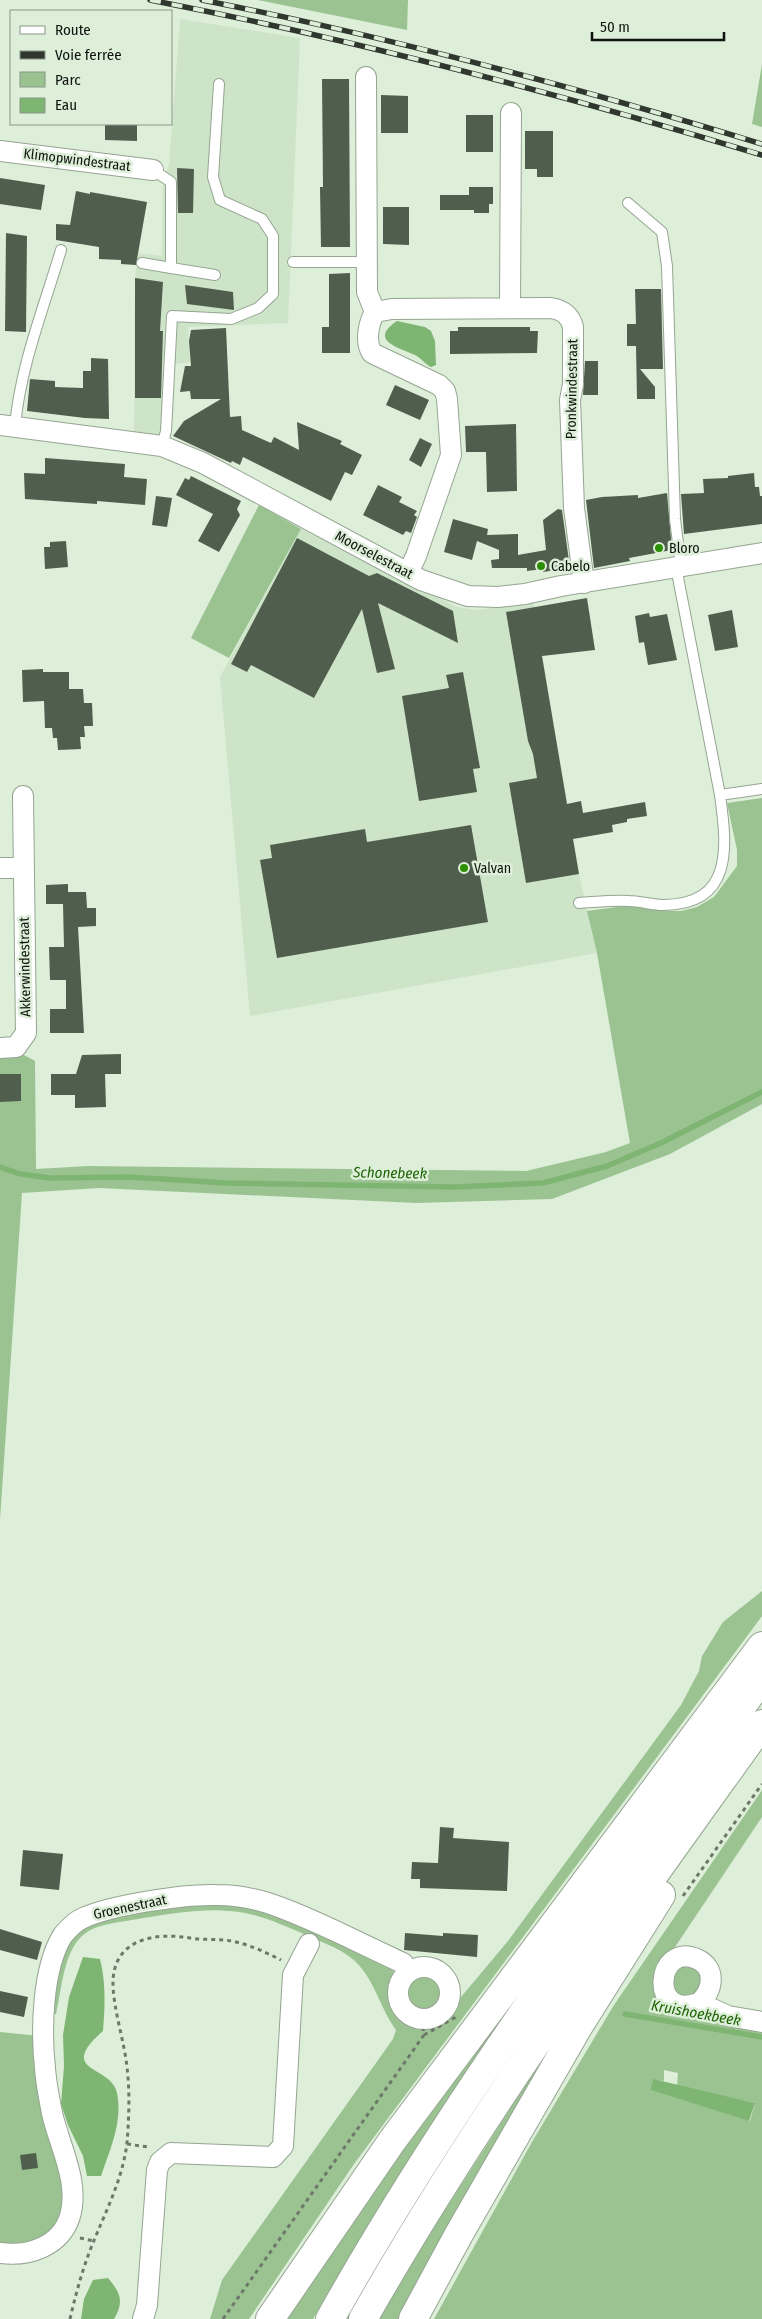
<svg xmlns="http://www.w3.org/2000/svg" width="762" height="2319" font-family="'Fira Sans Condensed',sans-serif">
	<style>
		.built { fill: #cee4c9 }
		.green { fill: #9bc392; fill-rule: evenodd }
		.water { fill: #7fb572 }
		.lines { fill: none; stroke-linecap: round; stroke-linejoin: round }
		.stream { stroke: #7fb572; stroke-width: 5.5 }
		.building { fill: #505f4d }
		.lane-casing { stroke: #95a592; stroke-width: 12 }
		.street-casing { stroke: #95a592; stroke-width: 22 }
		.highway-casing { stroke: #95a592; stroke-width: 30 }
		.path { stroke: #6d786a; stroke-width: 3; stroke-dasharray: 4 4; stroke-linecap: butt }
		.lane { stroke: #fff; stroke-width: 10 }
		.street { stroke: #fff; stroke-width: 20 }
		.highway { stroke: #fff; stroke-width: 28 }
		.rail-casing { stroke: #30372e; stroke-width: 5.5 }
		.rail { stroke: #ddeed9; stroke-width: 4; stroke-dasharray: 11; stroke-linecap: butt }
		.poi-dot { fill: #2c8e05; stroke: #ddeed9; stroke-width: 2 }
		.labels { text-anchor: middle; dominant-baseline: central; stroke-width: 5; stroke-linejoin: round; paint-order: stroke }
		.street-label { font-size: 14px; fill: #0e140d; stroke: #ddeed9 }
		.poi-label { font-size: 14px; fill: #0e140d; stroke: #ddeed9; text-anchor: start }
		.water-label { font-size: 15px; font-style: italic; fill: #1d6403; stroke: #ddeed9 }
	</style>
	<rect width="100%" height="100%" fill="#ddeed9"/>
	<path class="built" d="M180,19l120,19 -12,285 -100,4 2,35 -15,2 -4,73 -37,-6 1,-153 3,-25 24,3 1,-74 6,-18z
		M301,529l156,78 20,3 56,-7 48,281 16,69 -347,63 -30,-339z"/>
	<path class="green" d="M258,0h150l-1,30z
		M762,64v63l-10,-3z
		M259,505l42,24 -72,129 -38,-20z
		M762,798v306l-92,50 -118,45 -136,4 -317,-15 -77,5 -22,327v-465h24l11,6 1,108 52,-3 438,5 80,-19 24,-9 -33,-190 -10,-42 44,-6 32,6h18l16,-4 17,-10 23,-31v-16l-10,-47z
		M762,1591v25l-408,548 -105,155h-39l12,-39 171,-241 3,-9c-17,-23 -22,-55 -46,-73 -13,-10 -29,-15 -44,-22 -19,-8 -40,-18 -61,-22 -36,-7 -77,1 -113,7 -16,3 -37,4 -50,16 -19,18 -20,53 -26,78l-7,-1 17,-70 19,-21 105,-23 76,8 126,60c4,9 1,14 0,23 -2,21 17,32 35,35l19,-10 62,-74 173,-236 18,-34 3,-15 21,-34z
		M762,1790v27l-91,136 -12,12 19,45 84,16v293h-328l98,-177 82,-137zM664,2070l14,3 -1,13 78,17 -5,18 -100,-31 3,-10 11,1z
		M678,1964l22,4 4,22 -25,11 -13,-24z
		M406 1994a18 18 0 1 1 36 0a18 18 0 1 1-36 0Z
		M530,1980c-77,110 -150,222 -217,339h-34l109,-159z
		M573,2011l-168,308h-27l27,-47z
		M0,2032l39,4 25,160c0,17 -6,33 -21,43 -8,5 -33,7 -43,8z"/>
	<path class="water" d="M397,321l28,6 6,4 4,10 1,24 -5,2c-6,-3 -10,-9 -16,-12 -14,-7 -48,-14 -18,-34z
		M83,1957l17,2c6,24 5,47 3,72 -48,42 9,34 14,62 6,29 -7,56 -16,83h-14l-4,-20 -15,-31 -7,-21 3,-38 -1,-31 6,-38z
		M653,2079l102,24 -6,18 -99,-31z
		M108,2278c13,15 16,24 6,41h-33l3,-20 9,-19z"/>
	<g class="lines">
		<path class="stream" d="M0,1167l20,7 30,4 79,-1 98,6 228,4 88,-4 64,-17 54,-23 101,-51
			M625,2014l137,23"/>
	</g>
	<path class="building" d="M322,79h27l1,168h-29l-1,-60h3z
		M381,95l27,1v37h-27z
		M466,115h27v37h-27z
		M105,124h32v17l-32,-1z
		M525,131h28v46h-16v-8h-12z
		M177,168l17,1 -1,44h-15z
		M0,178l45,7 -4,25 -41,-6z
		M469,187h24v17h-4v9h-15v-3h-34v-15h29z
		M76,191l14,3v-2l57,10 -11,63 -15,-1v-4l-22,-1v-12l-43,-7v-16l14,1z
		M383,207h26v38l-26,-1z
		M6,233l21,3 -1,96 -21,-1z
		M350,273v80h-28v-26h7v-53z
		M135,278l28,4 -3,49h3l-2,67h-26z
		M185,285l48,7 1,18 -47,-6z
		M635,289h26l2,80h-23l15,18v12h-18l-1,-53h-9v-22h9z
		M458,327h72v4h8l-1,22 -87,1v-23h8z
		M226,328l4,89 11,-1 1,14 29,13 3,-6 25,13 -2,-28 45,19 -2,3 22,11 -10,20 -7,-3 -14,29 -88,-44 -3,8 -8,-4 -1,2 -58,-27 11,-15 37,-22h-30l-1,-8 -10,1 5,-26h6l-2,-25 2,-11z
		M91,358l17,1 1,60 -24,-1 -58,-7 3,-32 25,2v6l28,1v-17h8z
		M585,361h13v34h-15z
		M395,385l34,15 -9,20 -34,-15z
		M516,424l1,67 -30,1 -1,-40h-20l-1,-26z
		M420,438l12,6 -11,23 -12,-7z
		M45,458l80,6 -1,13 23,2 -2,26 -48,-4v3l-72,-5 -1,-26 21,1z
		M754,473l1,14h4l1,9h2v28l-78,10 -3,-40 23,-1 -1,-14 25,-1v-2z
		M191,476l50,25 -4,8 3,6 -21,37 -21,-11 15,-27 -37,-19 9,-17 4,2z
		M378,485l24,12 -3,5 18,9 -3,4 3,2 -6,16 -5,-2 -3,4 -40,-20z
		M667,493l5,57 -43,8 1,3 -36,7 -8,-68 16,-3 36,-2v3z
		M156,496l16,2 -5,29 -15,-2z
		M558,509l4,1 8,58 -27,4v-3l-16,2v-3h-35l-1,-8 8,-1v-9l-22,-9 -5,19 -28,-8 9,-33 35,10 -1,6 31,-1v21l28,-5 -3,-30z
		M297,538l72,38 8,-3 76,38 5,32 -80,-40 17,66 -18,4 -15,-64 -48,89 -63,-33 -4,7 -16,-8z
		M66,541l2,26 -23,2 -1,-22h6v-5z
		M587,598l8,52 -53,6 25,148 14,-3 2,12 62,-11 2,14 -20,3v3l-15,3 1,7 -40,7 6,35 -53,9 -17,-100 28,-5 -4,-24 -5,-13 -22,-129z
		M732,610l6,37 -23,4 -7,-36z
		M649,613l1,4 17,-3 10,46 -29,5 -4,-23 -5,1 -4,-27z
		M43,669v3h26v17h14l1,14h8l1,23h-9l1,11h-5l1,12 -23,1 -1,-12h-4l-1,-10h-7l-1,-27 -21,1 -1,-32z
		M463,672l17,96 -7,1 4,23 -58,9 -17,-105 47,-8 -3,-13z
		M471,825l17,97 -211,36 -17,-98 12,-2 -2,-13 95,-16 2,13z
		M68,884v8h18l1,16h9v18l-18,1 6,106h-34v-24h16v-29h-16l-1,-33h15l-1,-43h-17v-19z
		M121,1054v20h-16l1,33 -31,1v-13h-24v-21h25l6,-19z
		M0,1074h21v27l-21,1z
		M440,1827l14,1 -1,10 56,4 -2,49 -87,-3v-9h-9l1,-17 26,1z
		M23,1850l40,4 -4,36 -39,-4z
		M0,1929l42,13 -5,18 -37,-10z
		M405,1933l38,3v-3l35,2 -1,22 -73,-7z
		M0,1991l28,6 -4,20 -24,-5z
		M36,2153l2,15 -16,2 -2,-15z"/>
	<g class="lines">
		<g class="lane-casing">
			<path id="lane" d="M628,203l34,29 5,34 8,253 6,48
				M293,262h74
				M142,263l29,5v-86l-18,-12
				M171,268l44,7
				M15,427c5,-60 29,-120 46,-177
				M162,446l4,-15 6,-115 59,3 27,-11 15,-14v-58l-11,-17 -42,-19 -7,-23 6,-93
				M720,795l42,-6
				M579,903c17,-1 34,-3 50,-2 11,0 23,4 34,4 71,0 64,-59 57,-110l-44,-228"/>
		</g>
		<g class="street-casing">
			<path id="street" d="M366,77l1,215 8,20
				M0,151l153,19
				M510,308l1,-195
				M0,425l162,21 41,17 218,117 47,16 30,1 27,-3 36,-8 201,-33
				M408,573l8,-17 35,-101 -4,-56 -2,-8 -6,-6 -67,-32c-7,-11 -4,-29 3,-41l17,-3 159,-1c12,2 19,7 22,19v57l-3,16 4,108 10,75
				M0,868h23
				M0,1048l16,-1 10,-14 -3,-237
				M398 1993a26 26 0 1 1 52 0a26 26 0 1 1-52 0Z
				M699,2003c14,-12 18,-35 -2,-44 -41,-18 -49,62 2,44l29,13 34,6
				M0,2253c29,4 61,-7 70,-37 10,-34 -11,-71 -18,-103 -3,-15 -6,-30 -7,-45 -4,-37 -3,-100 18,-133 5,-6 13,-14 20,-17 29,-13 101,-24 133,-23 18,0 36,3 52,8 47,16 91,40 135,60l5,9
				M143,2319l4,-14 10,-135 3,-8 11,-9 102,4 10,-11 10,-171 16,-31"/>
		</g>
		<g class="highway-casing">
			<path id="highway" d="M270,2319l122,-178 370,-495
				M330,2319c126,-225 282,-431 432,-641
				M363,2319c118,-208 260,-401 399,-595
				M413,2319l46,-85 119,-207 83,-132"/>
		</g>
		<path class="path" d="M683,1896l79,-112
			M424,2035l32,-18
			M127,2144l21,3
			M80,2238l14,3
			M70,2319c5,-22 11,-44 19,-66 14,-37 33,-70 38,-110 2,-25 3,-51 0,-76 -3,-27 -13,-55 -14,-82 -1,-46 41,-53 77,-47 11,2 23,1 34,2 20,2 39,11 57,20
			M223,2319l201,-284 -2,-15"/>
		<use href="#lane" class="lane"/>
		<use href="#street" class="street"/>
		<use href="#highway" class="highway"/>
		<g class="rail-casing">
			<path id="rail" d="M150,0c207,40 410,94 612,155
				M202,0c189,37 376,88 560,144"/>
		</g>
		<use href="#rail" class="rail"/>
	</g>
	<g class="poi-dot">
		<circle cx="659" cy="548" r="5"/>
		<circle cx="541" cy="566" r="5"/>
		<circle cx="464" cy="868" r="5"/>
	</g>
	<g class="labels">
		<g class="street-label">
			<text transform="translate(77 160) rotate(7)">Klimopwindestraat</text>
			<text transform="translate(572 389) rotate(-89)">Pronkwindestraat</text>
			<text transform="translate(374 555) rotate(28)">Moorselestraat</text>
			<text transform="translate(25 967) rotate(-91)">Akkerwindestraat</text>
			<text transform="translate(130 1907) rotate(-12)">Groenestraat</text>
		</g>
		<g class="poi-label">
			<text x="669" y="548">Bloro</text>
			<text x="551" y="566">Cabelo</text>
			<text x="474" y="868">Valvan</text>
		</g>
		<g class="water-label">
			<text transform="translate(390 1173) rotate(1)">Schonebeek</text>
			<text transform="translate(696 2013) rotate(10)">Kruishoekbeek</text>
		</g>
	</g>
	<rect x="10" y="10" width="162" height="115" fill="#ddeed9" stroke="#8a9787"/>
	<rect x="20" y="26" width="25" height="8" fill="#ffffff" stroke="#8a9787"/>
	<text x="55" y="35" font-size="15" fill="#0e140d">Route</text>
	<rect x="20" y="51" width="25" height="8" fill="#30372e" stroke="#8a9787"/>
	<text x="55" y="60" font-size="15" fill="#0e140d">Voie ferrée</text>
	<rect x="20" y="72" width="25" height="15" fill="#9bc392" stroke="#8a9787"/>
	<text x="55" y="85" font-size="15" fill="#0e140d">Parc</text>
	<rect x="20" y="98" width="25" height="15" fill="#7fb572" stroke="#8a9787"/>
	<text x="55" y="110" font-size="15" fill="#0e140d">Eau</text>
	<path d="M592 32v8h132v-8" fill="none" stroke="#0e140d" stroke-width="2.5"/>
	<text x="600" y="32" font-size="15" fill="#0e140d" stroke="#ddeed9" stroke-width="4" paint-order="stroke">50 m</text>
</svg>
